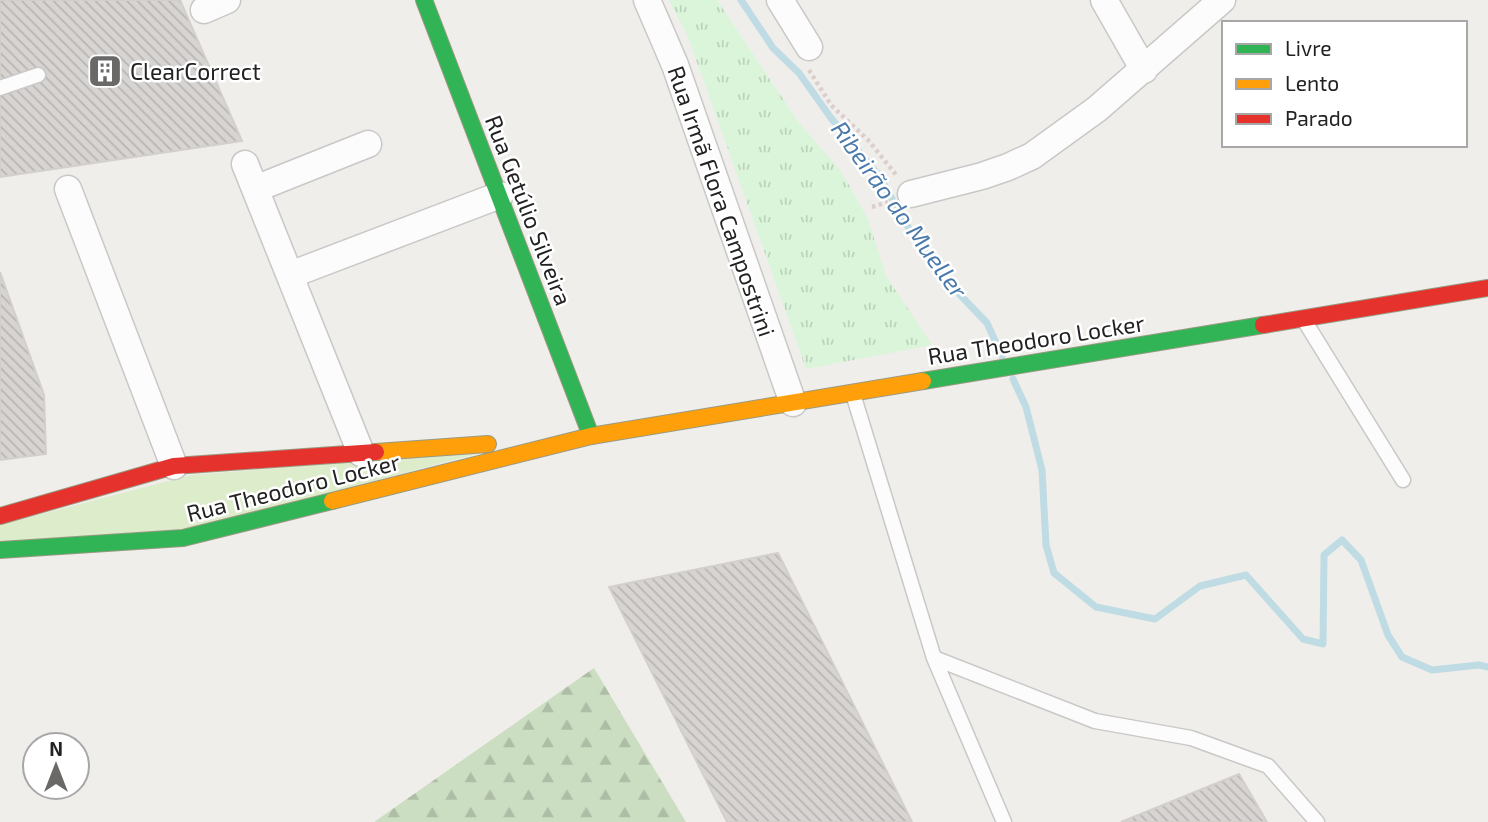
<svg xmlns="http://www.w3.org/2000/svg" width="1488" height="822" font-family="'Exo 2',sans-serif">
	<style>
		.grass { fill: #ddeccb }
		.forest { fill: url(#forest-firs) }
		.park { fill: url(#park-tufts) }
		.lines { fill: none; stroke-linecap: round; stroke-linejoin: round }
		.stream { stroke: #bfdbe3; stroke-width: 7 }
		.building { fill: url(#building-back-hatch); stroke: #d3d0cc; stroke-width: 2 }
		.lane-casing { stroke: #c9c8c7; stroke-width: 17 }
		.street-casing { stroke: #c9c8c7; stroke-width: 29 }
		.fast-casing { stroke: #999a82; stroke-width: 18 }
		.slow-casing { stroke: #999a82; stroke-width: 18 }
		.jam-casing { stroke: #999a82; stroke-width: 18 }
		.path { stroke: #dccecd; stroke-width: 4.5; stroke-dasharray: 3.5 3.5; stroke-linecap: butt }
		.lane { stroke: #fdfcfc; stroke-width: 14 }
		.street { stroke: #fdfcfc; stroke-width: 26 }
		.fast { stroke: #30b455; stroke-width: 16 }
		.slow { stroke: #ff9f0a; stroke-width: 16 }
		.jam { stroke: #e5322d; stroke-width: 16 }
		.labels { text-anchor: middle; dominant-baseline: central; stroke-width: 5; stroke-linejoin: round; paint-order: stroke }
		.poi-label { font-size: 23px; fill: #222; stroke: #fff; text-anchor: start }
		.street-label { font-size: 23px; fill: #222; stroke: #fff }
		.water-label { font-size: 24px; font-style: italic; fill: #4a7aab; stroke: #fff }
	</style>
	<defs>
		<pattern id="forest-firs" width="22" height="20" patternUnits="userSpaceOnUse" patternTransform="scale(1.75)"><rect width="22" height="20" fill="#cbdec1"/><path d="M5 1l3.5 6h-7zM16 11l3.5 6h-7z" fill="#aebea6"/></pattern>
		<pattern id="park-tufts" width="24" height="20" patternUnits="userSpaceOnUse" patternTransform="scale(1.75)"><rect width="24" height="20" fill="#daf5da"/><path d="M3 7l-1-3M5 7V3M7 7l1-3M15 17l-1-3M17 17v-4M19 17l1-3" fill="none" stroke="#bbd2bb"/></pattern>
		<pattern id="building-back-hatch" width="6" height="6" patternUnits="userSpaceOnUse" patternTransform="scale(1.75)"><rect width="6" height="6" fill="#d7d4d2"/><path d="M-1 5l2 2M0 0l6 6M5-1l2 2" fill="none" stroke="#b8b6b4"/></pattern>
	</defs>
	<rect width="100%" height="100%" fill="#f0eeeb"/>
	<path class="grass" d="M488,451l-293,77 -195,14v-17l191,-50z"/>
	<path class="forest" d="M594,668l92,154h-312z"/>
	<path class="park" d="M669,0h48l82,123 42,48 27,48 18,57 46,69 -126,24 -118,-332z"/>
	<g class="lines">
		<path class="stream" d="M741,0l32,48 26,25 32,45 49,59 24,44 39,56 44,46 15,33
			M1013,379l13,28 16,63 4,75 8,28 42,34 59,12 45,-33 46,-11 57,64 20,5 1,-89 18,-15 19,20 27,75 14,22 30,13 47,-5 9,2"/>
	</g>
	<path class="building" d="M0,0h180l62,141 -242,36z
		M0,272l44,123 2,59 -46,6z
		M778,553l134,269h-185l-118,-235z
		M1239,774l28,48h-146z"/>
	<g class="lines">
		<g class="lane-casing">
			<path id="lane" d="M0,88l38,-13
				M1304,320l99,160
				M853,394l81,264 70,164
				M934,658l161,63 96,17 77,28 49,56"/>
		</g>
		<g class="street-casing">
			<path id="street" d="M647,0l28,65 118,338
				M780,0l29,47
				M1104,0l40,70
				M204,10l23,-10
				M245,164l116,289
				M68,189l106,277
				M255,189l113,-45
				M911,194l71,-18 26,-9 24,-11 65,-47 125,-109
				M290,275l210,-80"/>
		</g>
		<g class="fast-casing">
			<path id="fast" d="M424,0l167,436
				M923,381l340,-56
				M0,550l183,-12 149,-37"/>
		</g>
		<g class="slow-casing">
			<path id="slow" d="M376,452l112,-8
				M332,501l259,-65 332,-55"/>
		</g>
		<g class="jam-casing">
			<path id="jam" d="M1263,325l225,-37
				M0,516l174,-50 202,-14"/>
		</g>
		<path class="path" d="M809,70l22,35 37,35 29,36
			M872,207l16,-5"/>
		<use href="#lane" class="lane"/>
		<use href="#street" class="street"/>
		<use href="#fast" class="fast"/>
		<use href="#slow" class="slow"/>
		<use href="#jam" class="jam"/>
	</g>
	<defs>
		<g id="building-square" transform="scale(1.75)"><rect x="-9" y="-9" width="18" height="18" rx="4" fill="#6a6968" stroke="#fff"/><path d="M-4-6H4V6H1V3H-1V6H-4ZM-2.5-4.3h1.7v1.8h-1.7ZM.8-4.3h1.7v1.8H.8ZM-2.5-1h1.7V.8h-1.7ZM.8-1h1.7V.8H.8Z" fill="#fff"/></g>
	</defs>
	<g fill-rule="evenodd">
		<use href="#building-square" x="105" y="71"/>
	</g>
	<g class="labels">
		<g class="poi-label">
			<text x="130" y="71">ClearCorrect</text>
		</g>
		<g class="street-label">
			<text transform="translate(722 201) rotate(71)">Rua Irmã Flora Campostrini</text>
			<text transform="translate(529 210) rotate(69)">Rua Getúlio Silveira</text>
			<text transform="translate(1036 339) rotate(-9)">Rua Theodoro Locker</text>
			<text transform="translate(293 487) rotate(-14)">Rua Theodoro Locker</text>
		</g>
		<g class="water-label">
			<text transform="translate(900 209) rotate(54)">Ribeirão do Mueller</text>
		</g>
	</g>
	<rect x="1222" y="21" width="245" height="126" fill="#ffffff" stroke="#a7a7a7" stroke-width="2"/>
	<rect x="1236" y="44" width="35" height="10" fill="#30b455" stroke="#a7a7a7" stroke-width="2"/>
	<text x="1285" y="56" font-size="21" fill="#222222">Livre</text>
	<rect x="1236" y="79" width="35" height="10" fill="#ff9f0a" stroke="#a7a7a7" stroke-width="2"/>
	<text x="1285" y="91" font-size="21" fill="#222222">Lento</text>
	<rect x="1236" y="114" width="35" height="10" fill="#e5322d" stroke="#a7a7a7" stroke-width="2"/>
	<text x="1285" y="126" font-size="21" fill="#222222">Parado</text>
	<g transform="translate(56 766)"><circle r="33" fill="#ffffff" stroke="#a7a7a7" stroke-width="2"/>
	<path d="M0-5L12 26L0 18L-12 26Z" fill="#6a6968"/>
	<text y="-10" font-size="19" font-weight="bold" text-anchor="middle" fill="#222222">N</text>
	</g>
</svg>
